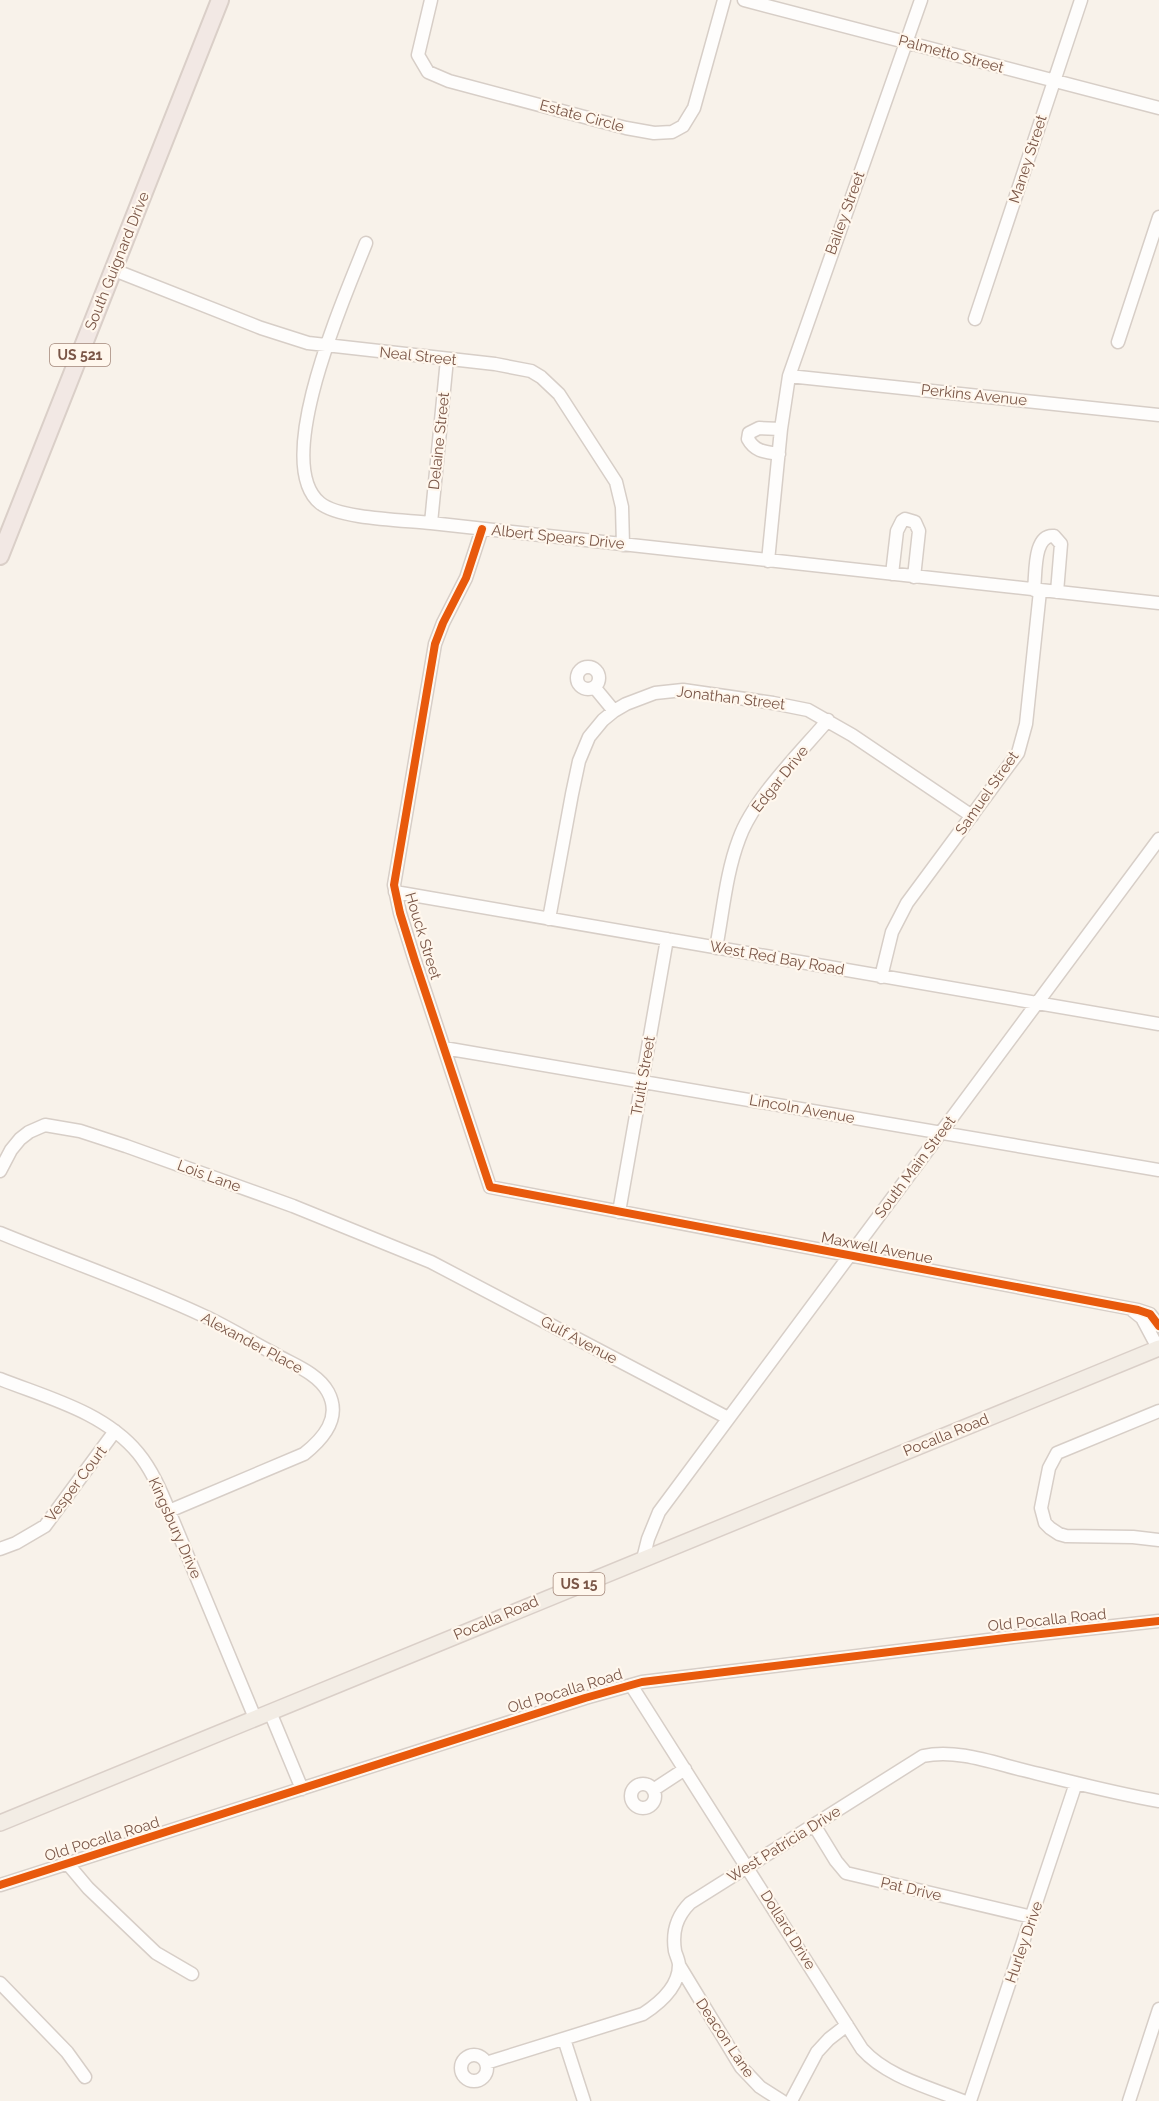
<svg xmlns="http://www.w3.org/2000/svg" width="1159" height="2101" font-family="Raleway,sans-serif">
	<style>
		.lines { fill: none; stroke-linecap: round; stroke-linejoin: round }
		.minor-casing { stroke: #d7cec7; stroke-width: 15 }
		.major-casing { stroke: #dacfc8; stroke-width: 18 }
		.highway-casing { stroke: #dacfc8; stroke-width: 20 }
		.minor { stroke: #fefdfc; stroke-width: 12 }
		.major { stroke: #f3ede5; stroke-width: 15 }
		.highway { stroke: #f2e8e4; stroke-width: 16 }
		.cycleway-casing { stroke: #fff7ed; stroke-width: 11 }
		.cycleway { stroke: #e8590c; stroke-width: 8 }
		.labels { text-anchor: middle; dominant-baseline: central; stroke-width: 4.5; stroke-linejoin: round; paint-order: stroke }
		.shield { fill: #fff7ed; stroke: #a28679; stroke-width: 1.5 }
		.shield-label { font-size: 14px; font-weight: bold; fill: #7a5647 }
		.street-label { font-size: 15px; fill: #7a5647; stroke: #fff7ed }
	</style>
	<rect width="100%" height="100%" fill="#f8f2ea"/>
	<g class="lines">
		<g class="minor-casing">
			<path id="minor" d="M431,0l-13,55 10,17 21,9 177,47 28,5 18,-1 11,-6 11,-18 30,-108
				M744,0l415,108
				M366,243c-19,49 -96,219 -46,260 19,16 84,17 111,20l728,80
				M114,270l147,58 47,15 187,21 36,7 10,6 18,17 57,88 6,25 1,38
				M975,319l106,-319
				M1118,342l41,-125
				M789,376l370,39
				M779,454c-13,-2 -24,-2 -31,-15l1,-6 10,-5 22,1
				M431,523l16,-164
				M482,529l-16,49 -23,45 -8,21 -41,241 6,28 15,48 75,226 648,123 12,4 9,12
				M768,561l13,-132 8,-53 132,-376
				M892,574l5,-43 5,-10 3,-2 10,3 4,9 -5,46
				M1034,590c2,-16 -1,-56 20,-54l7,8 -4,48
				M577 678a11 11 0 1 1 22 0a11 11 0 1 1-22 0Z
				M595,688l19,23
				M395,892l764,132
				M549,919l23,-125 7,-33 10,-24 14,-17 11,-9 12,-7 29,-11 28,-3 90,13 35,7 44,25 120,81
				M716,948c7,-36 10,-75 23,-109 14,-40 61,-86 89,-119
				M881,977l11,-45 15,-29 111,-150 8,-29 14,-133
				M444,1048l715,122
				M0,1171l11,-21 9,-11 9,-7 16,-7 35,6 46,15 167,60 138,56 297,156
				M619,1212l48,-273
				M0,1233c68,28 138,52 204,83 24,11 46,25 69,37 18,11 44,19 55,39 14,26 -5,47 -24,62l-135,57
				M1132,1310l10,8 16,30
				M0,1379c48,19 104,33 138,74 14,17 23,38 31,58l86,207
				M1159,1411l-102,42 -8,15 -8,40 4,15 5,5 9,6 7,2 67,1 26,3
				M0,1549l16,-6 29,-17 70,-95
				M643,1559l5,-20 11,-27 500,-673
				M631,1685l231,364c25,28 67,38 101,52
				M270,1712l32,77
				M631 1796a12 12 0 1 1 24 0a12 12 0 1 1-24 0Z
				M653,1790l32,-21
				M814,1825l22,36 10,12 186,44
				M67,1863l21,25 68,65 36,21
				M0,1885l585,-187 57,-16 363,-44 154,-17
				M679,1965l62,102 19,20 22,14
				M0,1983l67,69 18,25
				M564,2039l20,62
				M461 2068a13 13 0 1 1 26 0a13 13 0 1 1-26 0Z
				M486,2063l157,-49c17,-11 36,-27 36,-49 0,-4 -3,-10 -4,-14 -3,-19 1,-34 15,-48l233,-147c33,-7 68,6 100,14 45,11 90,23 136,31
				M791,2101l26,-49 12,-13 18,-14
				M970,2101l106,-318
				M1129,2101l30,-92"/>
		</g>
		<g class="major-casing">
			<path id="major" d="M0,1823c386,-159 772,-318 1159,-475"/>
		</g>
		<g class="highway-casing">
			<path id="highway" d="M0,556l220,-556"/>
		</g>
		<use href="#minor" class="minor"/>
		<use href="#major" class="major"/>
		<use href="#highway" class="highway"/>
		<g class="cycleway-casing">
			<path id="cycleway" d="M482,529l-16,49 -23,45 -8,21 -41,241 6,28 15,48 75,226 648,123 12,4 9,12
				M0,1885l585,-187 57,-16 363,-44 154,-17"/>
		</g>
		<use href="#cycleway" class="cycleway"/>
	</g>
	<g class="labels">
		<g class="shield">
			<rect x="50" y="344" width="60" height="22" rx="4.5"/>
			<rect x="553.5" y="1573" width="51" height="22" rx="4.5"/>
		</g>
		<g class="shield-label">
			<text x="80" y="355">US 521</text>
			<text x="579" y="1584">US 15</text>
		</g>
		<g class="street-label">
			<text transform="translate(951 54) rotate(15)">Palmetto Street</text>
			<text transform="translate(582 116) rotate(15)">Estate Circle</text>
			<text transform="translate(1028 159) rotate(-72)">Maney Street</text>
			<text transform="translate(845 213) rotate(-70)">Bailey Street</text>
			<text transform="translate(117 261) rotate(-68)">South Guignard Drive</text>
			<text transform="translate(418 356) rotate(6)">Neal Street</text>
			<text transform="translate(974 395) rotate(6)">Perkins Avenue</text>
			<text transform="translate(439 441) rotate(-84)">Delaine Street</text>
			<text transform="translate(558 537) rotate(6)">Albert Spears Drive</text>
			<text transform="translate(731 698) rotate(7)">Jonathan Street</text>
			<text transform="translate(780 779) rotate(-51)">Edgar Drive</text>
			<text transform="translate(987 793) rotate(-55)">Samuel Street</text>
			<text transform="translate(423 936) rotate(73)">Houck Street</text>
			<text transform="translate(777 958) rotate(10)">West Red Bay Road</text>
			<text transform="translate(643 1076) rotate(-80)">Truitt Street</text>
			<text transform="translate(802 1109) rotate(10)">Lincoln Avenue</text>
			<text transform="translate(915 1167) rotate(-53)">South Main Street</text>
			<text transform="translate(209 1176) rotate(20)">Lois Lane</text>
			<text transform="translate(877 1248) rotate(11)">Maxwell Avenue</text>
			<text transform="translate(579 1340) rotate(28)">Gulf Avenue</text>
			<text transform="translate(252 1343) rotate(28)">Alexander Place</text>
			<text transform="translate(946 1435) rotate(-22)">Pocalla Road</text>
			<text transform="translate(76 1484) rotate(-53)">Vesper Court</text>
			<text transform="translate(175 1528) rotate(66)">Kingsbury Drive</text>
			<text transform="translate(496 1618) rotate(-23)">Pocalla Road</text>
			<text transform="translate(1047 1620) rotate(-6)">Old Pocalla Road</text>
			<text transform="translate(565 1691) rotate(-17)">Old Pocalla Road</text>
			<text transform="translate(102 1839) rotate(-17)">Old Pocalla Road</text>
			<text transform="translate(784 1844) rotate(-32)">West Patricia Drive</text>
			<text transform="translate(911 1889) rotate(13)">Pat Drive</text>
			<text transform="translate(788 1930) rotate(58)">Dollard Drive</text>
			<text transform="translate(1024 1942) rotate(-71)">Hurley Drive</text>
			<text transform="translate(725 2038) rotate(56)">Deacon Lane</text>
		</g>
	</g>
</svg>
